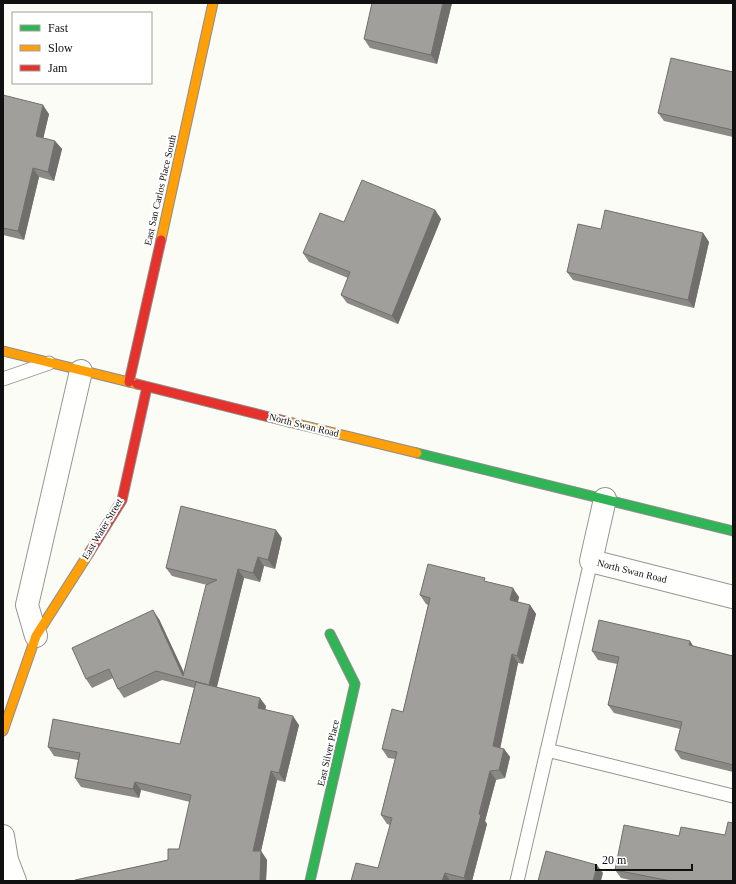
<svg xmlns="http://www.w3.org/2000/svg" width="736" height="884" font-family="'Times New Roman',serif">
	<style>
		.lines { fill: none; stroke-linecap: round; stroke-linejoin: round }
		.lane-casing { stroke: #969694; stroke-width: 15 }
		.street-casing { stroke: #969694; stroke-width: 24 }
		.fast-casing { stroke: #8d8d8a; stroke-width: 11 }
		.slow-casing { stroke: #8d8d8a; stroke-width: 11 }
		.jam-casing { stroke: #8d8d8a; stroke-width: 11 }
		.lane { stroke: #fffffe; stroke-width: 13 }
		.street { stroke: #fffffe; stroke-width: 22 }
		.fast { stroke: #30b455; stroke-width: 9 }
		.slow { stroke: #ff9f0a; stroke-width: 9 }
		.jam { stroke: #e5322d; stroke-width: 9 }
		.wall { fill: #8a8985 }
		.shaded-wall { fill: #706f6c }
		.building { fill: #a09f9b; stroke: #706f6c }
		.labels { text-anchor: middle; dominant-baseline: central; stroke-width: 4; stroke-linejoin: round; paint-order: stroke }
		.street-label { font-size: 10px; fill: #101010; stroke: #fff }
	</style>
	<rect width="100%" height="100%" fill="#fcfcf6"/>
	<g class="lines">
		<g class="lane-casing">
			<path id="lane" d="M3,379l46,-16
				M547,750l186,46
				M517,881l74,-320"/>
		</g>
		<g class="street-casing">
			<path id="street" d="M605,499l-14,62 142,36
				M36,636l-9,-31 54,-234
				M3,836l4,24 8,21"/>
		</g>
		<g class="fast-casing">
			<path id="fast" d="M417,453l316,78
				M310,881l45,-197 -25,-50"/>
		</g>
		<g class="slow-casing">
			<path id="slow" d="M161,240l52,-237
				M3,351l134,33
				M289,422l128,31
				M3,731l33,-95 53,-83"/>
		</g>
		<g class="jam-casing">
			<path id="jam" d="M129,382l32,-142
				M137,384l152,38
				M89,553l33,-53 25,-113"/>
		</g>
		<use href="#lane" class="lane"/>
		<use href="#street" class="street"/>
		<use href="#fast" class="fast"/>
		<use href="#slow" class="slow"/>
		<use href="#jam" class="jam"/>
	</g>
	<path class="wall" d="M452,3l-15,61 -67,-16 -6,-9z
		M733,72v65l-69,-16 -6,-8z
		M3,95l46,19 -6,24 12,3 7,8 -8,32 -15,-4 -15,63 -21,-5z
		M435,210l6,9 -43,105 -51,-21 -6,-8 7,-17 -39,-16 -6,-9 41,-31z
		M601,229l102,4 6,9 -15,66 -121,-28 -6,-8z
		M282,538l-7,31 -11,-3 -4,16 -16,-4 -27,109 49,19 -1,3 34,16 -14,57 -8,-2 -16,71 6,9 -1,21h-191l93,-21 11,-11 11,-47 -49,-12 -2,8 -58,-11 -6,-9 3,-18 -24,-4 -6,-9 132,-3 14,-56 -32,-8 -38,18 -6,-9 -5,-11 -21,10 -6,-9 73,-60 25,54 23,-88 -35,-9 -6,-8z
		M487,582l32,15 -1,5 12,3 6,9 -13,50 -5,-1 -18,85 4,1 6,8 -5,21 -9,2 -11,41 2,3 -15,57h-121l27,-13 12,-43 -3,-1 -6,-9 14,-56 -7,-1 -6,-9 21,-37 25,-107 -2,-1 -6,-9z
		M693,646l40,10v116l-52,-13 -6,-9 5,-21 -66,-16 -6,-8 9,-41 -19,-4 -6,-9z
		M679,836l54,45h-99l-13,-3 -6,-8z"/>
	<path class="shaded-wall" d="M443,3h9l-15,61 -6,-9z
		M43,105l6,9 -7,30 -6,-8z
		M55,141l7,8 -8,32 -6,-9z
		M33,168l6,9 -15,63 -6,-9z
		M435,210l6,9 -43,105 -6,-8z
		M703,233l6,9 -15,66 -6,-8z
		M276,530l6,8 -7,31 -7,-9z
		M258,557l6,9 -4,16 -7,-9z
		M238,569l6,9 -29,116 -6,-9z
		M513,588l6,9 -3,12 -6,-9z
		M530,605l6,9 -13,50 -6,-8z
		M153,610l6,9 28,60 -4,-3z
		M690,641l6,9 -7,-5z
		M512,654l6,9 -19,91 -6,-8z
		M260,698l6,8 -2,10 -6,-8z
		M293,716l6,9 -14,57 -6,-9z
		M504,749l6,8 -5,21 -6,-8z
		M271,771l6,9 -16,71 6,9 -1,21h-6l-7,-30z
		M490,771l6,9 -11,41 2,3 -15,57h-6l-2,-3 15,-64z
		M135,782l6,8 -2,8 -6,-9z
		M597,865l6,8 -2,8h-8z
		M445,873l5,8h-8z"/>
	<path class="building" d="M372,3h71l-12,52 -67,-16z
		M671,58l62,14v58l-75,-17z
		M3,95l40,10 -7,31 19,5 -7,31 -15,-4 -15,63 -15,-3z
		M362,180l73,30 -43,106 -51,-21 9,-23 -47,-19 17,-40 24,9z
		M605,210l98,23 -15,67 -121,-28 11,-48 23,5z
		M181,506l95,24 -8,30 -10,-3 -5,16 -15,-4 -29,116 -53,-14 -38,18 -9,-20 -23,10 -14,-31 81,-38 30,66 23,-91 11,-5 -51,-12z
		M428,564l57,14 -1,3 29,7 -3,12 20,5 -13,51 -5,-2 -19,92 11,3 -5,21 -9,1 -11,43 2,1 -17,63 -19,-5 -3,8h-91l5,-18 22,5 14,-50 -11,-3 16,-63 -15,-3 10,-40 11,3 27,-114 -10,-3z
		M599,620l91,21 -1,4 44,11v109l-58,-15 7,-28 -74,-17 11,-48 -27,-6z
		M196,682l64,16 -2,10 35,8 -14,57 -8,-2 -18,80h8l-1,30h-185v-1l93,-20v-11h11l12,-54 -56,-13 -2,7 -58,-11 5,-25 -32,-6 5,-28 127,25z
		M728,822l5,1v58h-62l-56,-11 9,-45 55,11 2,-9 44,8z
		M546,851l51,14 -4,16h-55z"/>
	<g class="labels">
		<g class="street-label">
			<text transform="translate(160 190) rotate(-77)">East San Carlos Place South</text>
			<text transform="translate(304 425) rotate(14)">North Swan Road</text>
			<text transform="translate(102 529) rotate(-59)">East Water Street</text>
			<text transform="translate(632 571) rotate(14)">North Swan Road</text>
			<text transform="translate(328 753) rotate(-77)">East Silver Place</text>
		</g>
	</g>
	<rect width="736" height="884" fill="none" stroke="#101010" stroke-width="8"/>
	<rect x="12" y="12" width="140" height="72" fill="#ffffff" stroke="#9f9f9f"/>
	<rect x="20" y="25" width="20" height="6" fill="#30b455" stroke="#9f9f9f"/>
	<text x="48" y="32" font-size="12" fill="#101010">Fast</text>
	<rect x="20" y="45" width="20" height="6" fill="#ff9f0a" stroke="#9f9f9f"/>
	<text x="48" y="52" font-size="12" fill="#101010">Slow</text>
	<rect x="20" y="65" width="20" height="6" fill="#e5322d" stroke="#9f9f9f"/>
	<text x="48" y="72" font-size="12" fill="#101010">Jam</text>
	<path d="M596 864v6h96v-6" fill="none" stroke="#101010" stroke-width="2"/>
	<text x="602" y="864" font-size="12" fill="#101010" stroke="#ffffff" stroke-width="3" paint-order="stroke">20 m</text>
</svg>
